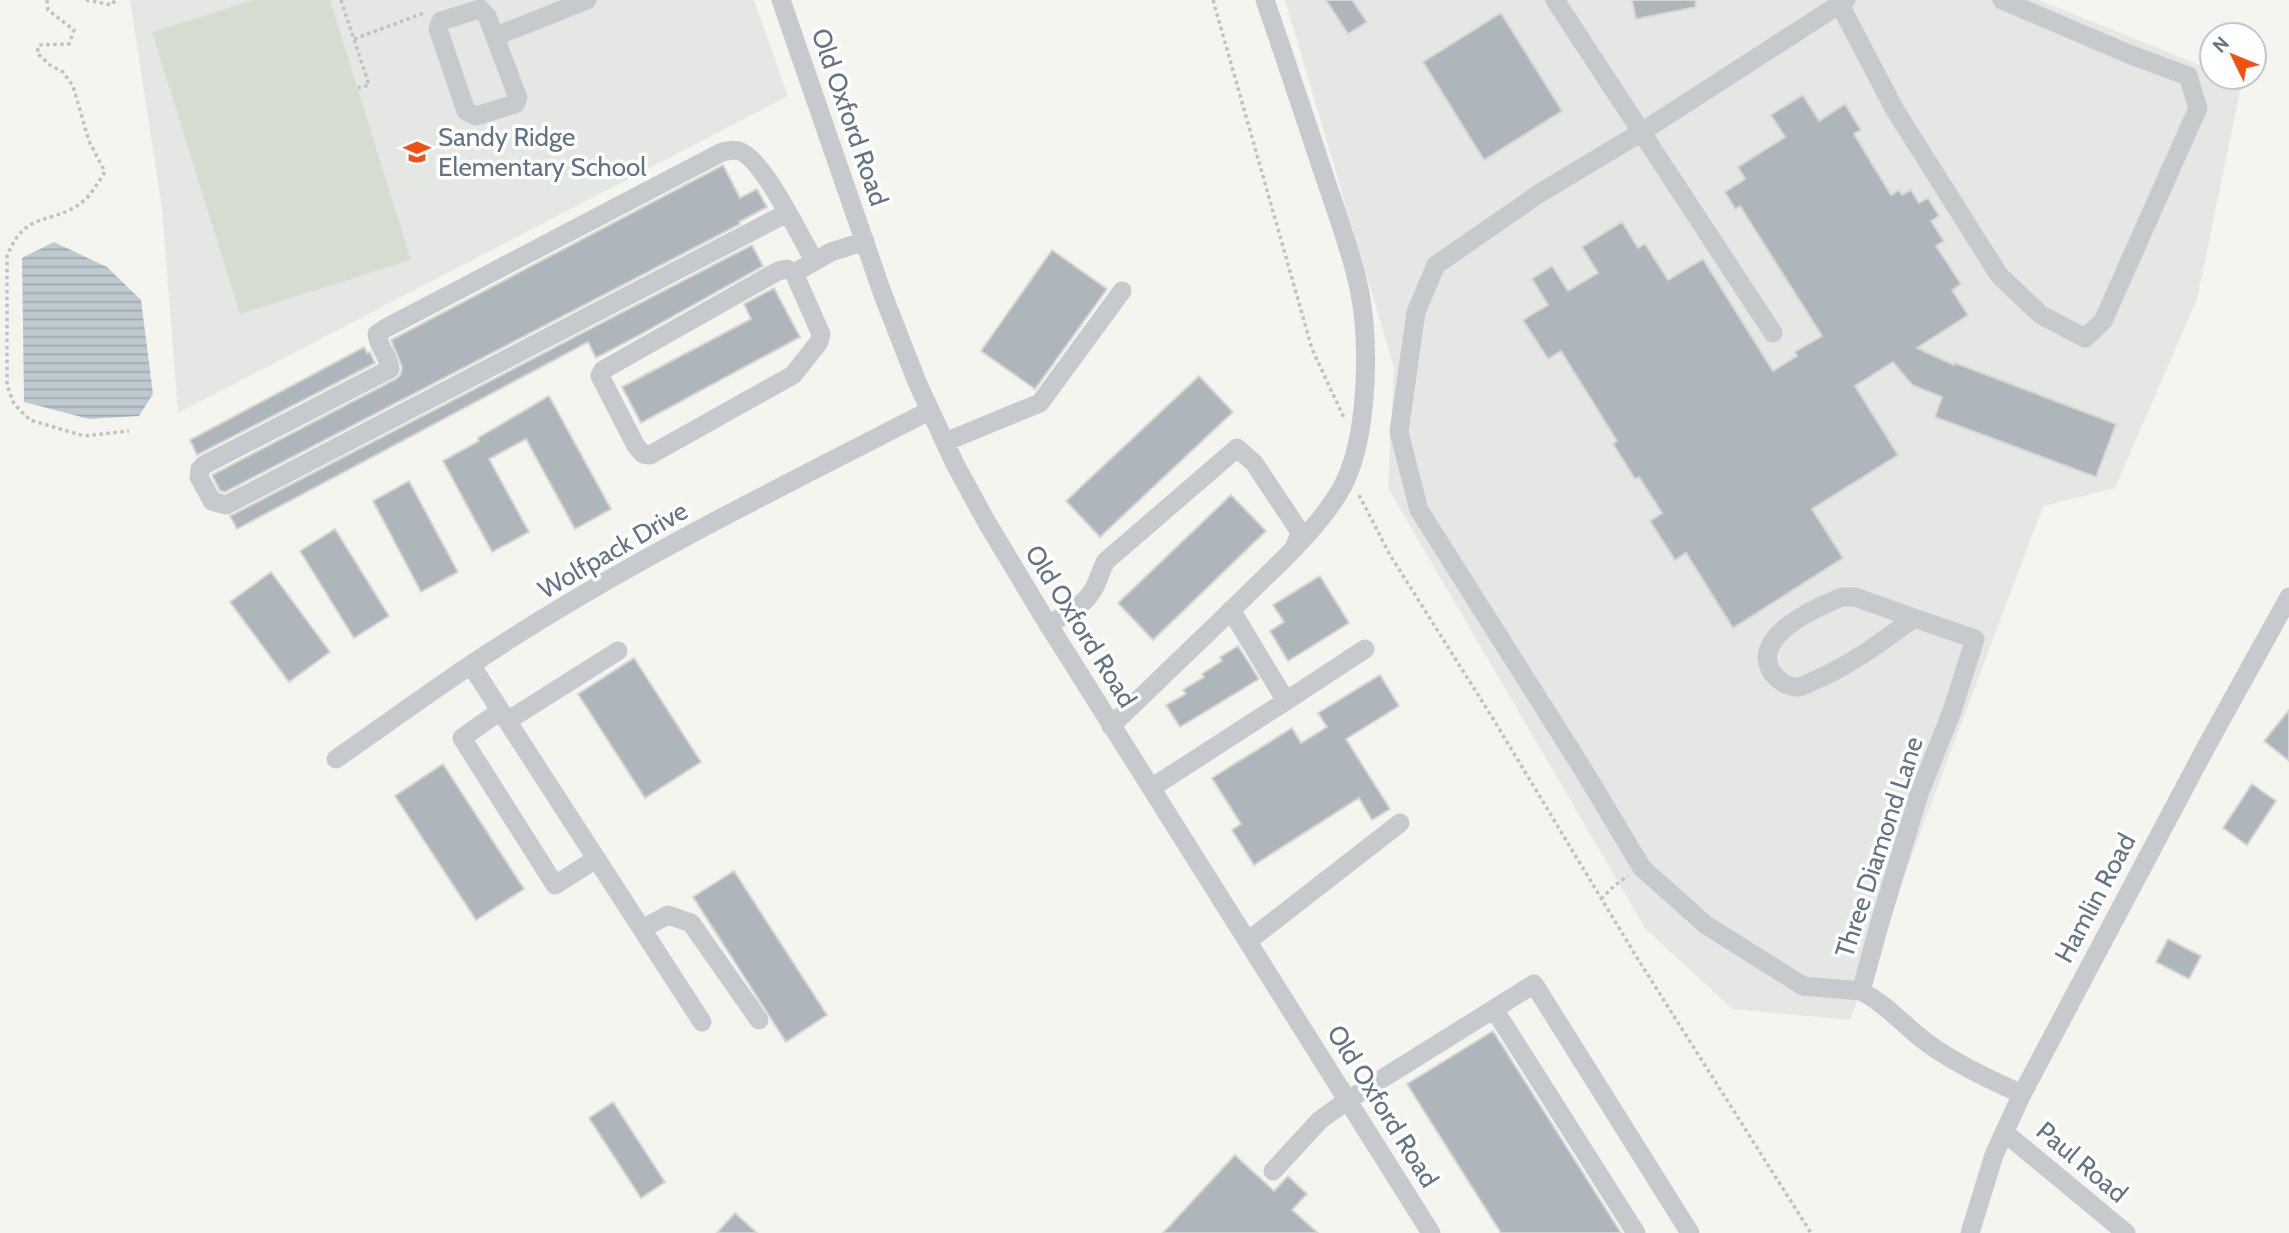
<svg xmlns="http://www.w3.org/2000/svg" width="2289" height="1233" font-family="Cabin,sans-serif">
	<style>
		.built { fill: #e5e7e4 }
		.grass { fill: #d5ddd1 }
		.water { fill: url(#water-rules) }
		.building { fill: #aeb6bb; stroke: #d6d6d3; stroke-width: 2 }
		.lines { fill: none; stroke-linecap: round; stroke-linejoin: round }
		.path { stroke: #c0c1c3; stroke-width: 3.5; stroke-dasharray: 3.5 3.5; stroke-linecap: butt }
		.minor { stroke: #c7cacd; stroke-width: 19 }
		.labels { text-anchor: middle; dominant-baseline: central; stroke-width: 7; stroke-linejoin: round; paint-order: stroke }
		.street-label { font-size: 26px; fill: #617385; stroke: #fff }
		.poi-label { font-size: 26px; fill: #617385; stroke: #fff; text-anchor: start }
	</style>
	<defs>
		<pattern id="water-rules" width="6" height="5" patternUnits="userSpaceOnUse" patternTransform="scale(1.75)"><rect width="6" height="5" fill="#bfcad0"/><path d="M0 2.5h6" fill="none" stroke="#9fa8ae"/></pattern>
	</defs>
	<rect width="100%" height="100%" fill="#f5f5f0"/>
	<path class="built" d="M130,0h624l34,96 -610,317 -16,-205z
		M1285,0h754l173,70v7h18l12,5 -45,217 -82,189 -72,18 -193,514 -118,-11 -87,-81 -257,-440 6,-120z"/>
	<path class="grass" d="M254,0h76l81,260 -171,54 -88,-282z"/>
	<path class="water" d="M54,242l53,25 34,33 12,94 -14,22 -50,3 -65,-17 -2,-144z"/>
	<path class="building" d="M1326,0h26l15,22 -19,12z
		M1632,0h63l1,7 -60,12z
		M1501,13l61,98 -78,49 -61,-98z
		M1803,95l16,26 26,-17 16,26 -7,4 37,61 8,-5 3,5 9,-5 8,13 9,-5 11,18 -8,5 13,20 -8,5 25,38 -9,6 16,25 -51,33 37,17 1,-2 161,61 -20,53 -161,-60 7,-20 -30,-12 -19,-23 -38,24 43,69 -86,54 31,49 -110,70 -47,-75 -11,7 -25,-39 12,-8 -23,-36 -4,2 -22,-35 4,-3 -56,-90 -13,8 -25,-39 25,-15 -16,-26 20,-13 16,25 30,-18 -16,-26 40,-25 16,26 7,-4 23,36 35,-21 70,112 24,-15 -2,-4 27,-16 -82,-130 -5,3 -10,-17 20,-13 -7,-12 47,-30 -14,-22z
		M723,165l17,33 17,-9 10,18 -28,15 1,2 -515,268 -5,-1 -8,-16 184,-96 5,-5 1,-7 -11,-27z
		M752,245l11,21 -120,67 -47,25 -8,-16 -351,187 -7,-13z
		M1052,250l55,39 -72,100 -54,-38z
		M774,288l26,49 -159,86 -19,-36 129,-68 -7,-15z
		M364,347l3,6 3,-1 5,11 -178,92 -7,-15z
		M1199,376l34,36 -133,125 -34,-36z
		M549,396l62,113 -36,20 -49,-90 -37,20 40,73 -37,20 -49,-91 36,-20 -1,-3z
		M409,481l49,91 -37,20 -48,-91z
		M1231,495l35,36 -113,109 -35,-37z
		M335,529l54,87 -35,22 -54,-87z
		M271,572l59,80 -41,30 -59,-80z
		M1320,576l29,47 -61,38 -18,-30 14,-9 -11,-17z
		M1238,646l21,33 -79,48 -14,-22 20,-11 -3,-4 21,-13 -2,-3 20,-13 -2,-4z
		M634,658l67,104 -56,36 -67,-104z
		M1380,675l19,31 -53,33 44,70 -18,11 -13,-22 -105,67 -22,-35 9,-6 -29,-46 80,-50 9,15 26,-16 -9,-14z
		M2289,710v51l-25,-20z
		M443,764l81,125 -48,31 -81,-124z
		M2252,784l24,17 -29,44 -24,-17z
		M734,871l93,144 -41,27 -93,-145z
		M2168,939l33,17 -12,23 -33,-17z
		M1493,1031l128,202h-120l-94,-149z
		M613,1102l52,80 -24,16 -52,-80z
		M1235,1155l39,36 14,-15 19,18 -15,16 26,23h-155z
		M735,1213l22,20h-40z"/>
	<g class="lines">
		<path class="path" d="M47,0l1,10 26,20 -5,14 -30,1 -2,8 13,12 13,7 10,14 16,55 16,31c-7,10 -14,24 -24,31 -31,23 -55,6 -74,53v129l7,19 16,16 54,16 45,-5
			M86,0l26,5 3,-5
			M341,0l28,85 -11,3
			M1213,0l99,349 32,69
			M354,39l70,-26
			M1359,495l31,60 102,162 142,236 177,280
			M1601,899l14,-14 13,-9"/>
		<path class="minor" d="M781,0l102,295 34,87 38,82 31,57 57,95 388,617
			M1555,0l218,333
			M1846,0l-206,133 -100,60 -104,72 -20,47 -17,120 20,78 165,261 58,97 64,57 97,61 58,5
			M1839,3l56,107 104,165 42,40 44,23 18,-17 95,-213 -10,-32 -57,-21 -129,-55
			M480,9l7,7 31,82 -3,6 -39,12 -10,-5 -28,-82 3,-8z
			M496,36l91,-36
			M787,213l-561,292 -14,-4 -13,-24 1,-8 4,-4 186,-96c-1,-13 -12,-22 -13,-35l9,-6 336,-176c5,-1 13,-3 17,-1 24,7 61,86 75,109
			M794,273l-7,-4 -9,2 -175,99 -3,6 36,70 7,8 7,1 143,-80 26,-33 2,-8 -27,-61 37,-21 34,-11
			M945,442l95,-39 82,-112
			M1842,597h13l59,21c-33,24 -64,48 -101,63 -4,2 -10,6 -15,6 -11,0 -21,-7 -27,-16 -20,-36 47,-64 71,-74z
			M1914,618l61,21 -23,72 -33,83 -39,128 -19,69c28,15 44,36 69,54 28,20 60,35 92,49
			M1048,625c14,-9 34,-18 43,-32 7,-9 9,-22 15,-32l131,-113 17,15 46,69 -6,17
			M471,665l231,357
			M1286,701l79,-52
			M500,711l-38,27 93,147 41,-26
			M507,721l111,-70
			M1111,726c45,-43 89,-86 134,-129 33,-33 71,-66 95,-106 29,-49 30,-149 19,-203 -8,-37 -21,-72 -33,-107 -20,-60 -40,-121 -61,-181
			M336,759c49,-34 98,-70 148,-103 141,-93 295,-168 445,-245
			M1151,788l135,-87 -55,-91
			M642,929l26,-14 23,8 68,97
			M1248,941l152,-118
			M1494,1009l142,224
			M2004,1132l122,101
			M1273,1171l47,-51 28,-20 186,-116 156,249
			M1970,1233l24,-78 28,-61 183,-345 84,-152"/>
	</g>
	<defs>
		<g id="school-bare" transform="scale(2.1)"><path d="M0-5L7-2L0 1L-7-2ZM-4 1L0 2.5L4 1V4Q0 6-4 4Z" fill="#f35012" stroke="#fff" stroke-width="2.5" paint-order="stroke"/></g>
	</defs>
	<g fill-rule="evenodd">
		<use href="#school-bare" x="417" y="152"/>
	</g>
	<g class="labels">
		<g class="street-label">
			<text transform="translate(850 117) rotate(71)">Old Oxford Road</text>
			<text transform="translate(613 550) rotate(-30)">Wolfpack Drive</text>
			<text transform="translate(1081 626) rotate(58)">Old Oxford Road</text>
			<text transform="translate(1879 847) rotate(-72)">Three Diamond Lane</text>
			<text transform="translate(2095 898) rotate(-62)">Hamlin Road</text>
			<text transform="translate(1383 1106) rotate(58)">Old Oxford Road</text>
			<text transform="translate(2082 1162) rotate(40)">Paul Road</text>
		</g>
		<g class="poi-label">
			<text x="438" y="137">Sandy Ridge<tspan x="438" dy="30">Elementary School</tspan></text>
		</g>
	</g>
	<g transform="translate(2233 56) rotate(313)"><circle r="33" fill="#ffffff" stroke="#c0c7ce" stroke-width="2"/>
	<path d="M0-5L12 26L0 18L-12 26Z" fill="#f35012"/>
	<text y="-10" font-size="19" font-weight="bold" text-anchor="middle" fill="#617385">N</text>
	</g>
</svg>
